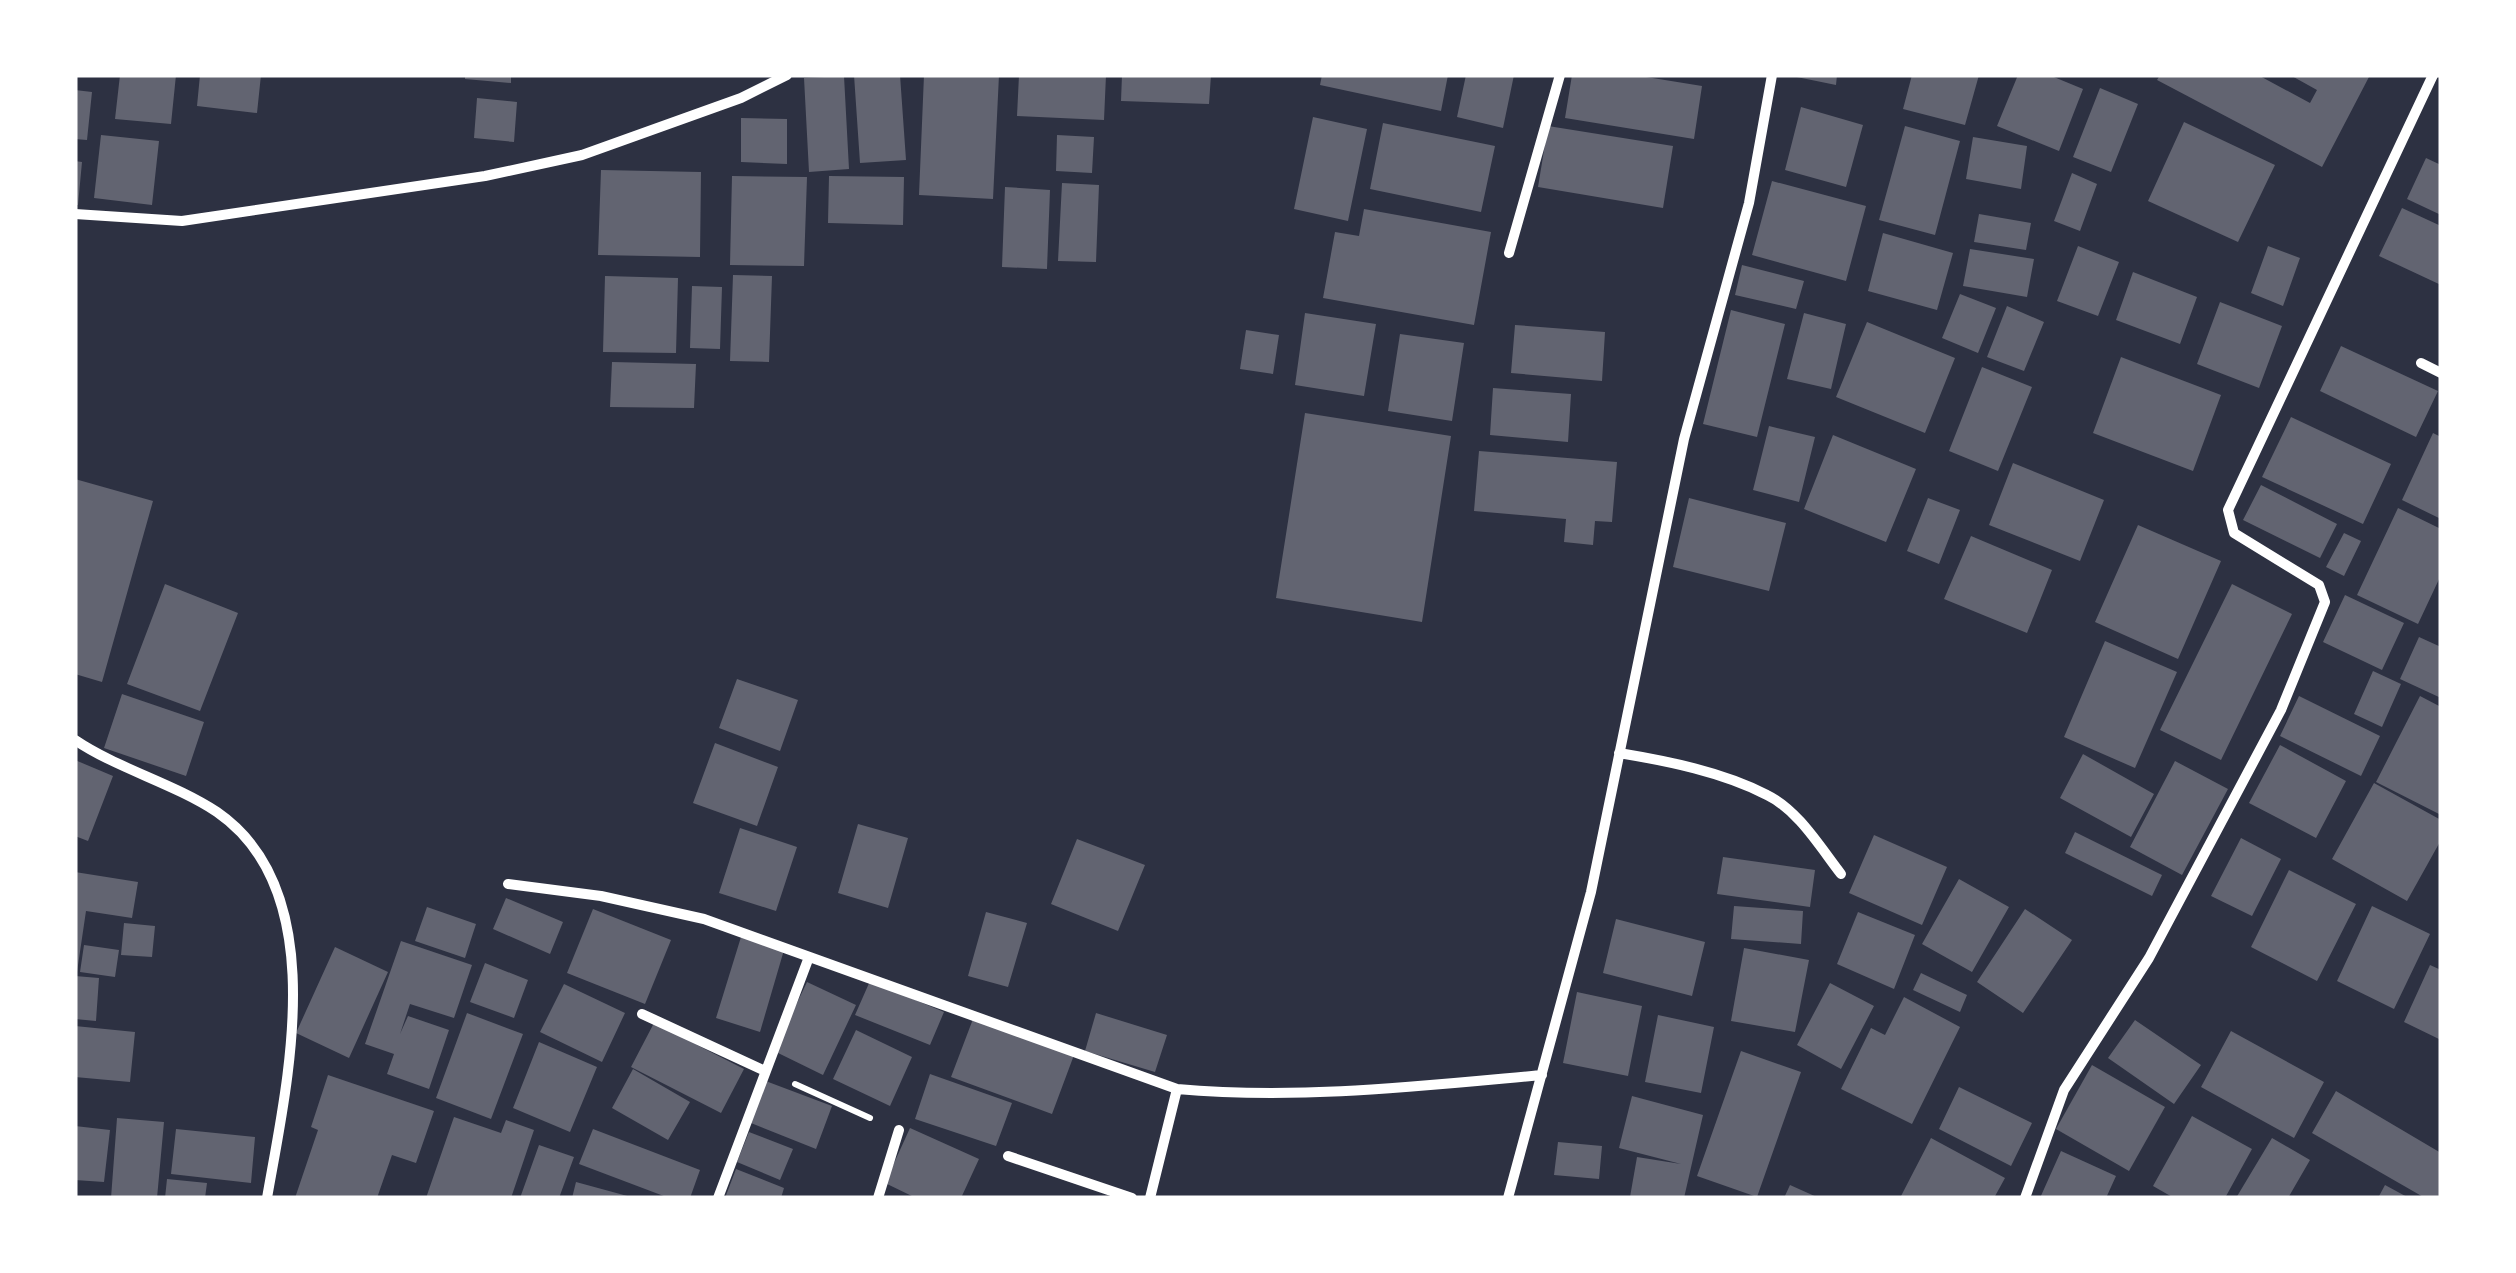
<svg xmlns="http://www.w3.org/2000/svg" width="2516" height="1273" font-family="'IBM Plex Sans',sans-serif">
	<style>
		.building { fill: #626471 }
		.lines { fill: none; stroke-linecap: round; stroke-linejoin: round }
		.path { stroke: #fff; stroke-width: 6 }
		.minor { stroke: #fff; stroke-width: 10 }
	</style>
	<rect width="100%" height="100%" fill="#2d3142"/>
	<path class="building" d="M120,75h56l-5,49 -56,-5z
		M200,75h61l-4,38 -60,-7z
		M465,75h46v8l-46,-4z
		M854,75h46l6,85 -46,3z
		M924,75h75l-6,124 -74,-4z
		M1019,75h87l-2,45 -87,-4z
		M1122,75h89l-2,29 -88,-3z
		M1322,75h126l-7,36 -121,-26z
		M1466,75h48l-11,53 -46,-11z
		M1572,75h62l68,11 -8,53 -129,-21z
		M1787,75h50l-1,10z
		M1912,75h67l-14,50 -62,-16z
		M2018,75h31l34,14 -24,62 -62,-25z
		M2160,75h98l52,28 7,-13 -27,-15h80l-48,92 -165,-87z
		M844,76l5,93 -40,3 -5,-94z
		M2100,88l38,16 -27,68 -38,-15z
		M75,90l17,2 -5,48 -12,-1z
		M477,98l40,4 -3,40 -40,-4z
		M1801,107l62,18 -17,62 -61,-17z
		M1313,117l54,12 -19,92 -54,-12z
		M741,118l46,1v45l-46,-2z
		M2184,122l91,43 -37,77 -90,-41z
		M1383,123l112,23 -14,66 -111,-23z
		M1548,126l125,20 -10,62 -125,-21z
		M1905,126l55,15 -25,94 -56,-15z
		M101,135l58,6 -7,64 -58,-7z
		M1057,135l37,2 -2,36 -36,-2z
		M1973,137l54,9 -6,43 -55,-10z
		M2426,158l15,7v50l-34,-16z
		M75,161l7,1 -4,43h-3z
		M601,170l100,2 -1,85 -102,-2z
		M2072,173l25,11 -17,47 -26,-10z
		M732,176l75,1 -3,89 -74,-1z
		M829,176l75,1 -1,48 -75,-2z
		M1772,181l94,25 -20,75 -94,-26z
		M1062,183l37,2 -3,77 -38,-1z
		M1005,187l45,3 -3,79 -45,-2z
		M2402,208l39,18v59l-62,-29z
		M1364,209l127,23 -17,93 -151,-27 12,-66 24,4z
		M1979,214l52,9 -5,27 -52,-8z
		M1883,233l70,20 -16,57 -69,-19z
		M2078,246l41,16 -21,54 -41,-15z
		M2268,246l32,12 -17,48 -32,-13z
		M1970,249l64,10 -7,38 -64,-11z
		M1742,265l62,16 -8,28 -61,-14z
		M2133,272l64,25 -17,47 -64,-24z
		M733,275l39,1 -3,86 -39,-1z
		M605,276l73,2 -2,75 -73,-1z
		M692,286l30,1 -2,62 -30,-1z
		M1960,294l36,14 -18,45 -36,-15z
		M2220,302l62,24 -23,62 -62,-24z
		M2007,306l37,16 -20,49 -37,-14z
		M1731,310l54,14 -28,113 -54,-13z
		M1305,313l71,11 -12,72 -69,-11z
		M1804,313l42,11 -15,65 -44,-10z
		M1867,322l88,36 -30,75 -89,-36z
		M1515,325l90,7 -3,49 -91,-8z
		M1246,330l33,5 -6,39 -33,-5z
		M1400,334l64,9 -12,78 -64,-10z
		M2341,346l97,45 -22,46 -96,-46z
		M2121,357l100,38 -28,76 -100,-38z
		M612,362l84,2 -2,44 -84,-1z
		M1982,367l50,20 -34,84 -49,-20z
		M1493,388l78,6 -3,48 -78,-7z
		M1305,413l146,23 -29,186 -146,-24z
		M2291,417l100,47 -28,60 -101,-47z
		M1769,426l46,11 -16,65 -46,-12z
		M2433,433l8,4v82l-39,-19z
		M1833,435l83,34 -30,73 -82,-33z
		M1479,451l138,11 -5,60 -17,-1 -2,24 -29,-3 2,-23 -92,-8z
		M2013,463l91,37 -24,61 -91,-36z
		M75,479l78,22 -51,181 -27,-8z
		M2261,485l76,39 -17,34 -77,-38z
		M1689,498l97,25 -17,68 -96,-24z
		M1928,498l32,12 -21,54 -32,-13z
		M2398,508l43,21v46l-23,49 -61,-29z
		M2138,525l83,36 -43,98 -83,-37z
		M2344,533l17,8 -17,35 -18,-9z
		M1971,536l81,34 -25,63 -83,-34z
		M165,584l73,29 -38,98 -73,-27z
		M2232,584l60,30 -71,146 -61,-30z
		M2345,595l59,28 -22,47 -59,-28z
		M2419,637l22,10v51l-41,-19z
		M2105,641l72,31 -42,96 -71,-31z
		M2373,671l28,13 -19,43 -28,-13z
		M737,679l61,21 -18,51 -61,-23z
		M122,694l82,28 -18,54 -82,-28z
		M2299,696l81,40 -19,40 -81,-40z
		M2420,696l21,11v108l-65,-33z
		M715,743l63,24 -21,59 -64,-23z
		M2280,745l66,36 -30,57 -67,-35z
		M2083,754l71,40 -23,43 -71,-39z
		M75,760l38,16 -25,65 -13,-5z
		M2175,761l53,28 -46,86 -52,-28z
		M2374,783l67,37v20l-34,61 -75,-42z
		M858,824l50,14 -20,70 -50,-15z
		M740,828l57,19 -21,64 -57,-18z
		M2075,832l87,43 -10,21 -87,-43z
		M1874,835l73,32 -25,58 -73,-32z
		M2241,838l40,21 -29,57 -41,-20z
		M1077,839l68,26 -27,66 -67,-27z
		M1723,857l92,13 -5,37 -93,-13z
		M2289,870l67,34 -39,77 -66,-34z
		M75,872l63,10 -6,36 -46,-7 -9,61z
		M1959,879l50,28 -37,65 -50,-28z
		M506,898l57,24 -13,32 -57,-25z
		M1734,906l69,5 -2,33 -70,-5z
		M2372,906l58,28 -36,75 -57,-28z
		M427,907l49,17 -11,34 -50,-17z
		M593,909l78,31 -26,64 -78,-31z
		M2025,909l47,31 -49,73 -46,-31z
		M986,912l41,11 -19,64 -40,-11z
		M1858,912l57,23 -21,54 -57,-25z
		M1616,919l89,23 -13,54 -89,-23z
		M124,923l31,3 -3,31 -31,-2z
		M741,937l43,13 -24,82 -44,-14z
		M401,941l71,24 -18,53 -44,-14 -10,30 8,-18 41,14 -20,59 -42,-15 7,-20 -29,-10z
		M84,945l35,5 -4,27 -35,-5z
		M335,947l53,25 -39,86 -53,-25z
		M1744,948l65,12 -14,72 -64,-11z
		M485,963l43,17 -14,38 -44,-16z
		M2430,965l11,5v70l-37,-18z
		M1921,973l46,22 -7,17 -47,-22z
		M75,976l24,2 -3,43 -21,-2z
		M870,981l74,31 -14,33 -75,-30z
		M807,982l49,23 -33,70 -49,-24z
		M1830,983l44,23 -33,63 -44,-24z
		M564,984l61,29 -23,49 -62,-30z
		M1577,992l65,14 -14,70 -65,-13z
		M1904,997l56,30 -48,97 -71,-35 30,-61 14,7z
		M467,1013l56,21 -32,85 -55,-21z
		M1096,1013l71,22 -12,37 -70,-21z
		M1658,1015l56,12 -13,66 -56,-11z
		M973,1019l101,36 -22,59 -101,-37z
		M2135,1020l66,45 -27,39 -66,-46z
		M654,1023l90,46 -23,44 -90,-46z
		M75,1026l60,6 -5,50 -55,-5z
		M856,1030l56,27 -22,49 -57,-27z
		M2231,1031l93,51 -30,56 -93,-51z
		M539,1042l58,25 -27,65 -57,-24z
		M1741,1051l60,21 -44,125 -60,-21z
		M2092,1065l73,42 -36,64 -73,-42z
		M633,1069l57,33 -22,38 -56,-32z
		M930,1074l82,29 -16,43 -81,-27z
		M328,1075l106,36 -18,52 -24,-8 -15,43h-82l23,-68 -7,-3z
		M763,1080l69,26 -16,43 -70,-28z
		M1959,1087l73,36 -21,43 -72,-37z
		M2336,1091l105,62v45h-16l-113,-65z
		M1632,1096l71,19 -19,83 -54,-1 7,-40 44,7 -62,-16z
		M2192,1116l60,33 -27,49h-51l-21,-12z
		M454,1117l47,16 5,-13 28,10 -23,68h-85z
		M117,1118l47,4 -7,76h-46z
		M75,1126l35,4 -6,52 -29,-2z
		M910,1128l69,31 -18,39h-45l-31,-15z
		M176,1129l79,8 -4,46 -80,-9z
		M593,1129l107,41 -10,28h-21l-90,-34z
		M749,1132l44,17 -13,31 -43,-18z
		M1931,1138l74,40 -11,20h-94z
		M2272,1138l38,22 -22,38h-52z
		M1558,1142l44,4 -3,33 -45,-4z
		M539,1145l35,12 -15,41h-39z
		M2061,1151l55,25 -10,22h-66z
		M736,1169l48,19 -3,10h-56z
		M167,1179l40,4 -2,15h-40z
		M576,1182l55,15v1h-59z
		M1790,1185l29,13h-35z
		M2385,1185l24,13h-31z"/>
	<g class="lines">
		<path class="path" d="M795,1084l75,34"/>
		<path class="minor" d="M75,214l107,7 303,-45 97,-21 159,-57 46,-23
			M1509,253l51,-178
			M2421,363l20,10
			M75,740c43,29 98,43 142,72 116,80 70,271 50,386
			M1619,753c48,8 104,19 148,42 31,15 53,52 74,79
			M508,884l93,12 103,23 473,170
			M642,1014l121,56
			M1008,1156l124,42
			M718,1198l91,-241
			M878,1198l21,-68
			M1150,1198l27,-109c122,11 244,-3 365,-14
			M1508,1198l83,-306 93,-453 65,-236 23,-128
			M2025,1198l39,-108 85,-132 132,-248 44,-108 -6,-17 -85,-52 -6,-23 205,-435"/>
	</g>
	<rect width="2516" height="1273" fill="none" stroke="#ffffff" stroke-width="155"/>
</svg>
